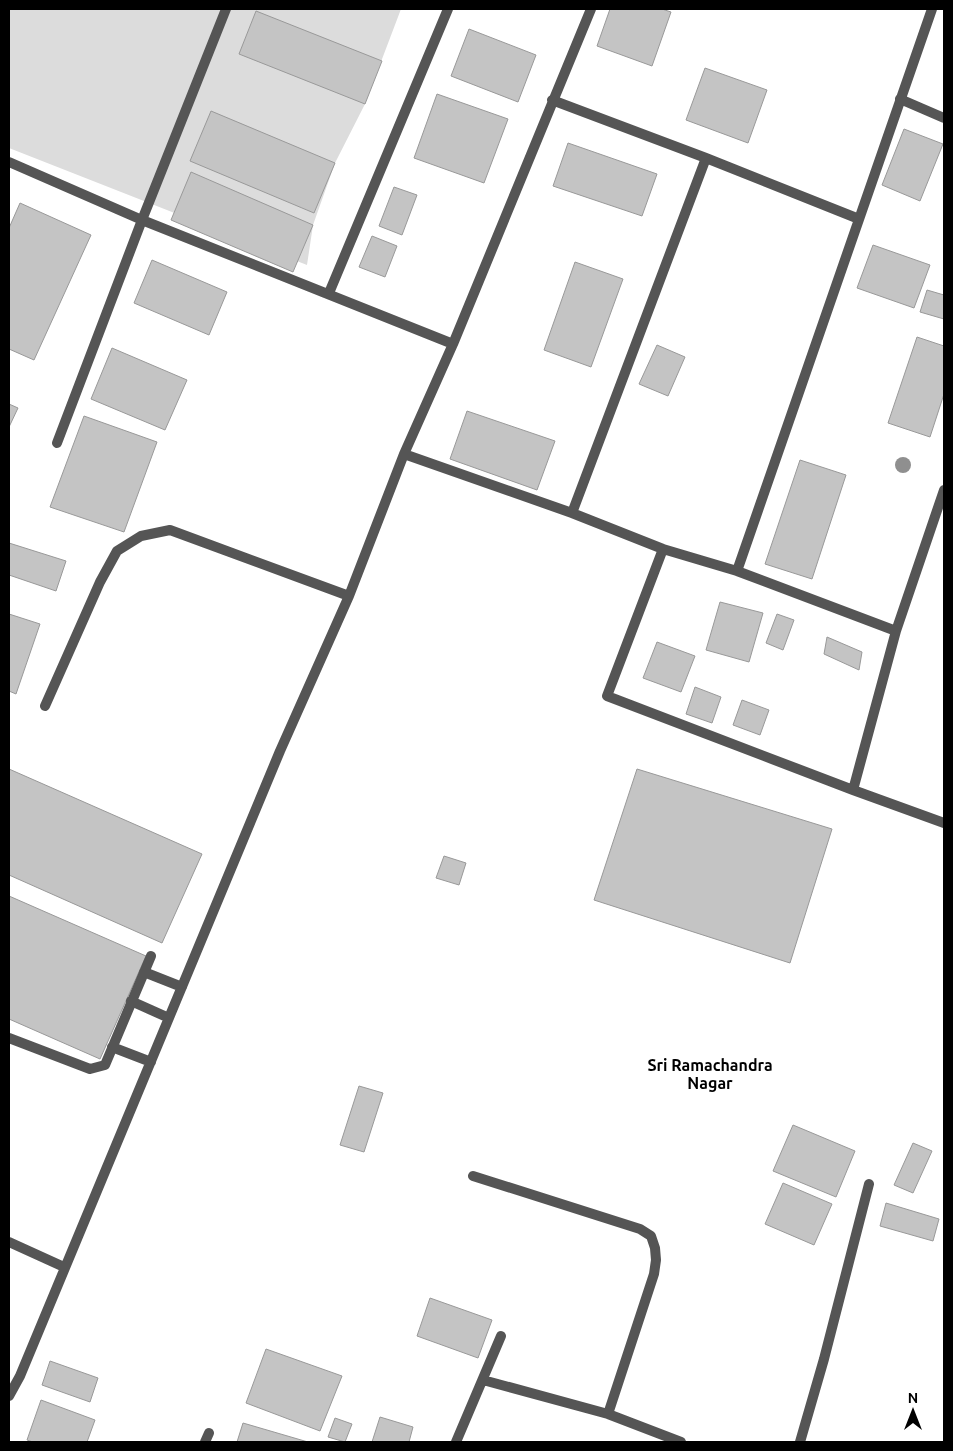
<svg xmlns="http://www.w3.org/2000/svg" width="953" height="1451" font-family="Ubuntu,sans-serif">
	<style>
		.green { fill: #dcdcdc }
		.building { fill: #c4c4c4; stroke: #999 }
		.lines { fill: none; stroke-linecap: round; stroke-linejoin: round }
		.minor { stroke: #555; stroke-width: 10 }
		.tree { fill: #8f8f8f }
		.labels { text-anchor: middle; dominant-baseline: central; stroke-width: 4; stroke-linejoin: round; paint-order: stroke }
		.neighbourhood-label { font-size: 16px; font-weight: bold; fill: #000; stroke: #fff }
	</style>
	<rect width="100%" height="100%" fill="#fff"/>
	<path class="green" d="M9,9h392l-36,95 -30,59 -22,62 -6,40 -298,-117z"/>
	<path class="building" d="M610,9h52l9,3 -19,54 -55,-20z
		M256,11l126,50 -17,43 -126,-50z
		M469,29l67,26 -18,47 -67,-26z
		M705,68l62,22 -19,53 -62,-23z
		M437,94l71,25 -24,64 -70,-25z
		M211,111l124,52 -21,50 -124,-52z
		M904,129l39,15 -23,57 -38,-16z
		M568,143l89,31 -15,42 -89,-30z
		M191,172l122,53 -20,47 -122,-52z
		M394,187l23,8 -15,40 -23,-9z
		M20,203l71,32 -57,125 -25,-11v-121z
		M372,236l25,10 -12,31 -26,-10z
		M873,245l57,20 -16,43 -57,-20z
		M152,260l75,32 -18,43 -75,-32z
		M575,262l48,17 -32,88 -47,-17z
		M927,290l17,5v24l-24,-7z
		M917,337l27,9v48l-14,43 -42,-14z
		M657,345l28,12 -17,39 -29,-12z
		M112,348l75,32 -22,50 -74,-31z
		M9,404l9,4 -9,19z
		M467,411l88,30 -18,49 -87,-31z
		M84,416l73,26 -33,90 -74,-25z
		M800,460l46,15 -34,104 -47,-15z
		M9,543l57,18 -10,30 -47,-16z
		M720,602l43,11 -14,49 -43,-12z
		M9,614l31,10 -24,70 -7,-3z
		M777,614l17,6 -11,30 -17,-7z
		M827,637l35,15 -3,18 -35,-16z
		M657,642l38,14 -14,36 -38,-14z
		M695,687l26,10 -9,26 -26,-9z
		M742,700l27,10 -9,25 -27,-10z
		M9,769l193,85 -40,89 -153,-68z
		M637,769l195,60 -42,134 -196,-63z
		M444,856l22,7 -7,22 -23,-7z
		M9,896l137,60 -46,103 -91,-40z
		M359,1086l24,7 -19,59 -24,-7z
		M793,1125l62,26 -19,46 -63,-26z
		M913,1143l19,8 -19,42 -19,-8z
		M783,1183l49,21 -18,41 -49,-21z
		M886,1203l53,16 -6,22 -53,-15z
		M430,1298l62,22 -14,38 -61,-22z
		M266,1349l76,27 -22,55 -74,-28z
		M50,1361l48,17 -8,24 -48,-17z
		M41,1400l54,20 -8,22h-54l-6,-2z
		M380,1417l33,10 -4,15h-37z
		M335,1418l17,6 -7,18 -17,-5z
		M243,1423l65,19h-71z"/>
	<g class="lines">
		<path class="minor" d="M900,99l44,19
			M552,100l154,58 153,61
			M9,162l133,58 311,124
			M329,293l119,-284
			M57,443l85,-223 84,-211
			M404,454l168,59 91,36 74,22 159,60
			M572,513l134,-355
			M663,549l-56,147 246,94 91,33
			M737,571l195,-562
			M45,706l55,-124 17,-31 24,-15 29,-6 179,66
			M853,790l43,-159 48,-141
			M144,972l38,15
			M131,1001l38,17
			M9,1038l81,31 15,-4 46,-109
			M112,1047l39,15
			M473,1176l167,53 11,7 4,12 1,12 -2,14 -46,140
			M9,1242l55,25
			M483,1380l125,34 73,28
			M9,1396l11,-20 260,-625 69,-155 55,-142 49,-110 138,-335
			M205,1442l4,-9
			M456,1442l45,-106
			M800,1442l24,-83 45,-175"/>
	</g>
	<circle class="tree" cx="903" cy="465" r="8"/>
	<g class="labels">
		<g class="neighbourhood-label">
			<text x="710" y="1065">Sri Ramachandra<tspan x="710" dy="18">Nagar</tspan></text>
		</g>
	</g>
	<rect width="953" height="1451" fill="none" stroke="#000000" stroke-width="20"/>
	<g transform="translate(913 1411)" stroke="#ffffff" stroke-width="4" paint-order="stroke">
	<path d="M0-4L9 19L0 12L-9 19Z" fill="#000000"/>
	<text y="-8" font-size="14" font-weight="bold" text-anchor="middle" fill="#000000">N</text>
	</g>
</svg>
